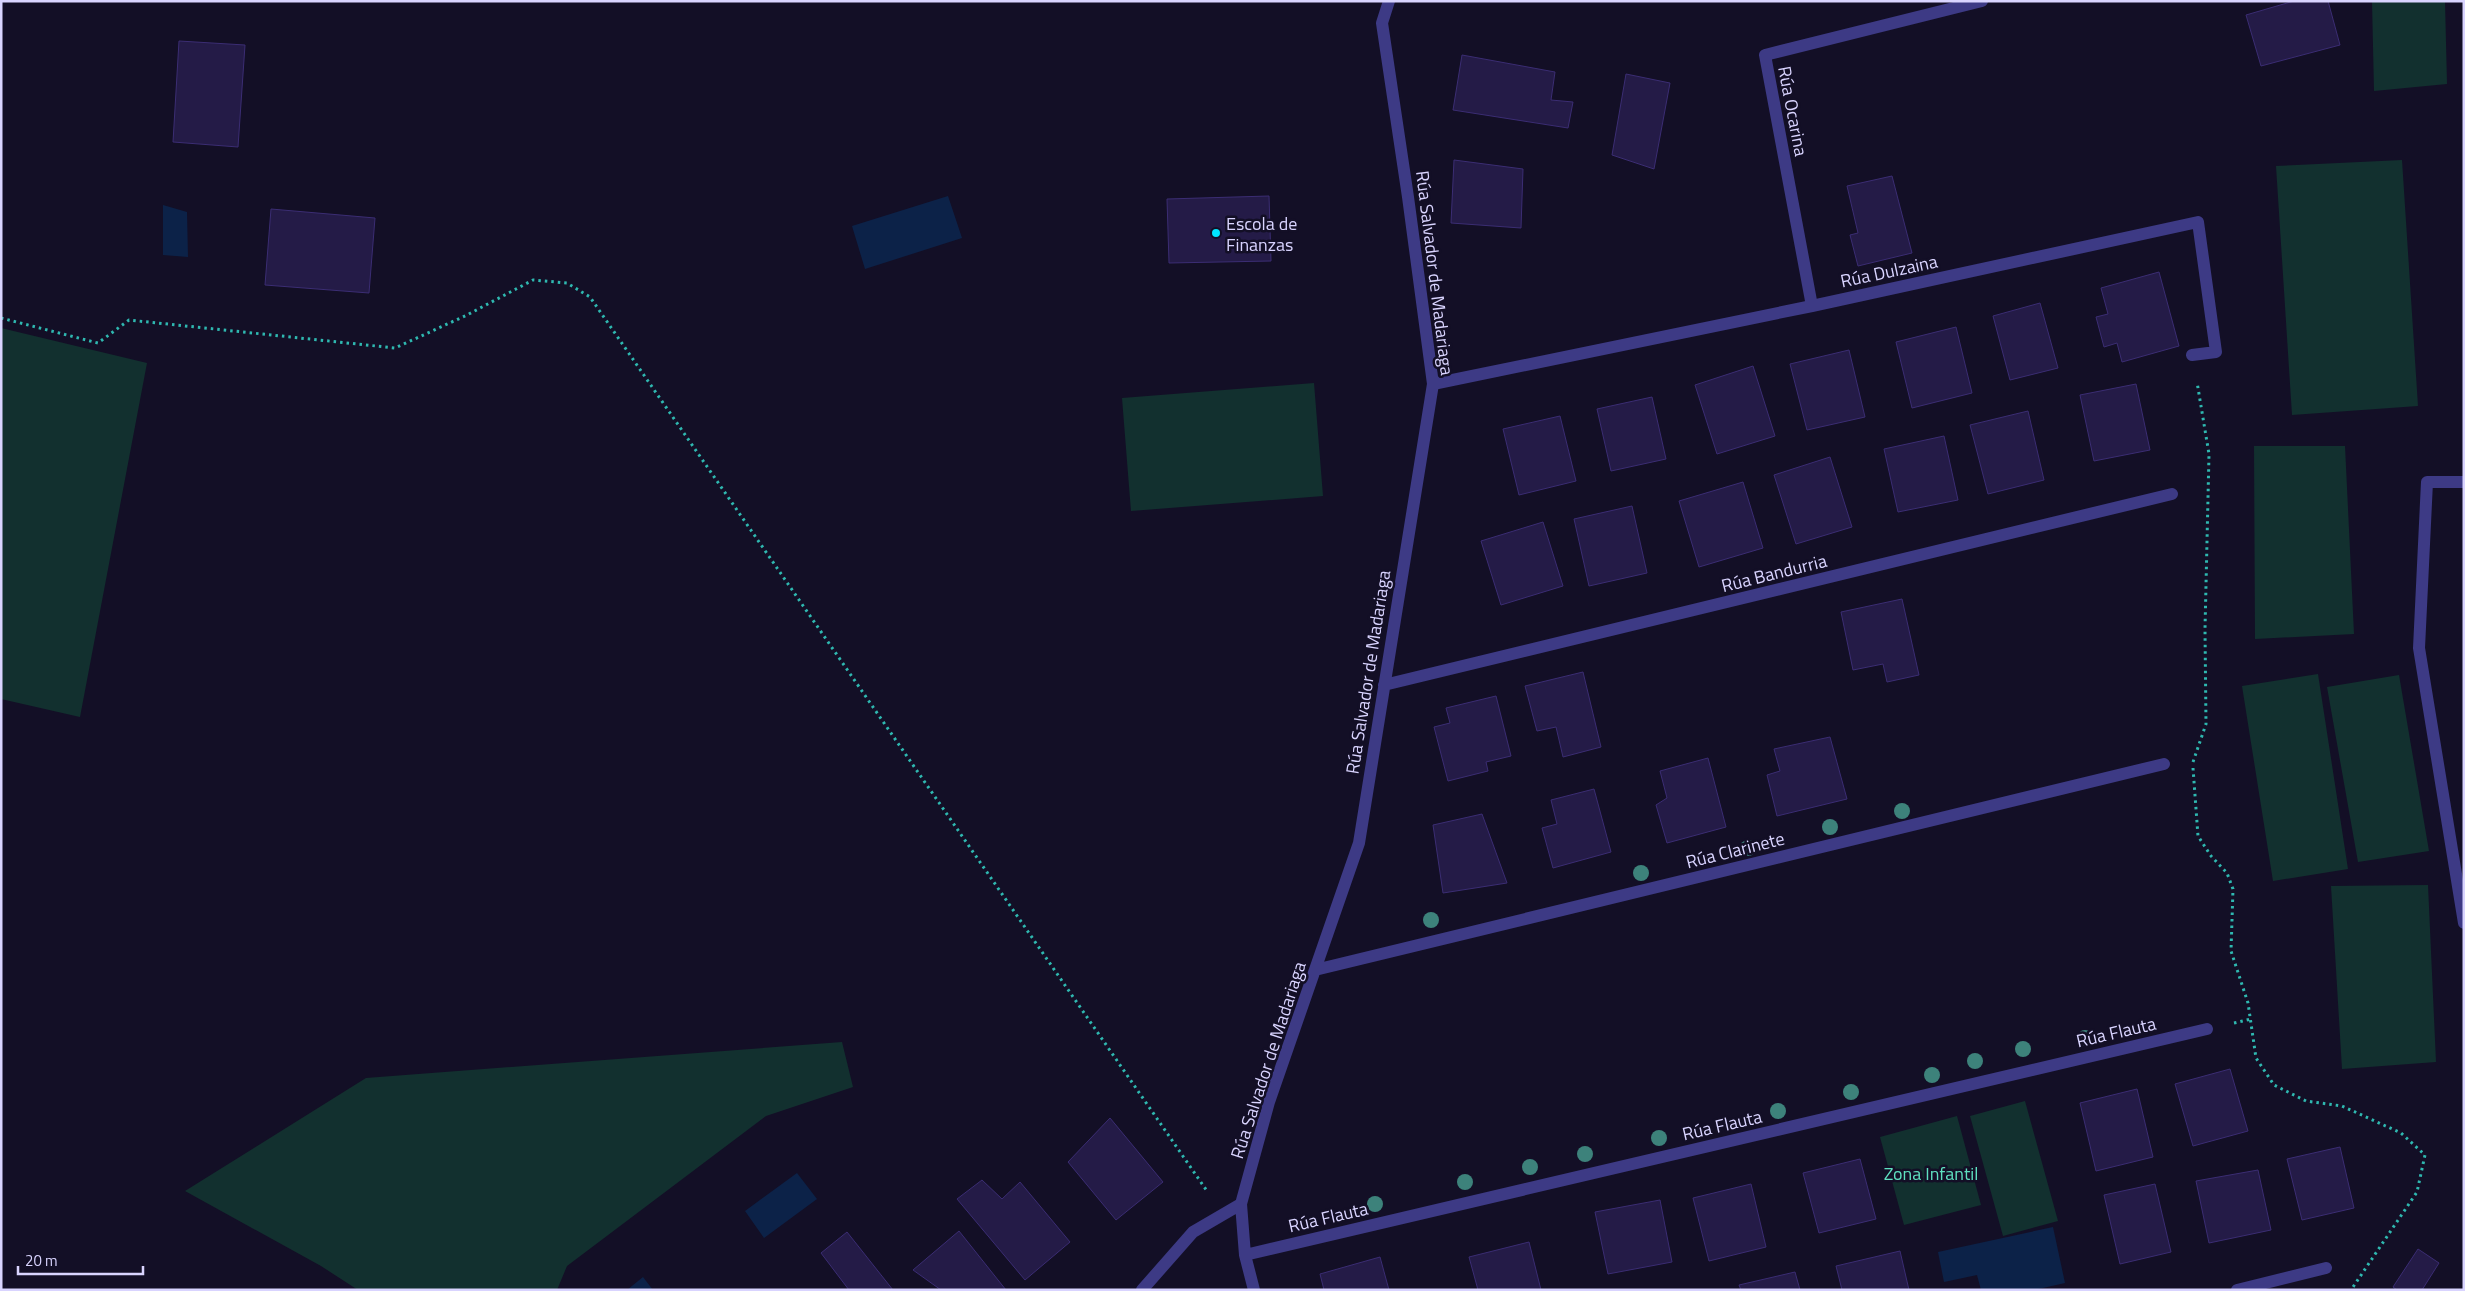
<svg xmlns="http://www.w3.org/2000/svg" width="2465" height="1291" font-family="'Titillium Web',sans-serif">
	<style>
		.green { fill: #12302f }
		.water { fill: #0c2248 }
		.building { fill: #241b47; stroke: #3b2d73 }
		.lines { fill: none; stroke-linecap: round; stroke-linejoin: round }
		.path { stroke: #2fb8b0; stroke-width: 3; stroke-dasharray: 2.5 4; stroke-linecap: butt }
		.service { stroke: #3d3a85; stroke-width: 12 }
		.minor { stroke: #3d3a85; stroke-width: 12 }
		.tree { fill: #3d827b }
		.poi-dot { fill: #00e5ff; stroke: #130f26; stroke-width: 2 }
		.labels { text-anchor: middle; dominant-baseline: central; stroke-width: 5; stroke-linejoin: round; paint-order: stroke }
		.street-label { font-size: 18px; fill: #d9d4ff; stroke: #130f26 }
		.poi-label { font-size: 18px; fill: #d9d4ff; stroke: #130f26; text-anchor: start }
		.park-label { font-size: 18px; fill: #5fe0c0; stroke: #130f26 }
	</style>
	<rect width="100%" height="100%" fill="#130f26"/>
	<path class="green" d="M2372,1h73l2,83 -73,7z
		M2402,160l16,246 -126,9 -16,-249z
		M1,328l146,35 -67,354 -79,-18z
		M1314,383l9,113 -192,15 -9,-113z
		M2254,446h91l9,188 -99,5z
		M2318,674l30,195 -75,12 -31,-195z
		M2399,675l30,176 -71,11 -31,-175z
		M2428,885l8,177 -94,7 -11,-183z
		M842,1042l11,45 -87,29 -199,150 -10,24h-199l-37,-24 -136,-75 181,-113z
		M2025,1101l33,120 -55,15 -33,-120z
		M1957,1116l24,89 -77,20 -24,-88z"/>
	<path class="water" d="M948,196l14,42 -97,31 -13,-43z
		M163,205l24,7 1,45 -25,-2z
		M797,1173l20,26 -53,39 -19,-27z
		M2053,1227l12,56 -31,7h-53l-4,-15 -33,7 -6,-30z
		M643,1277l10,13h-26z"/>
	<path class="building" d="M2294,1h34l12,44 -79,21 -15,-51z
		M179,41l66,4 -7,102 -65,-5z
		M1462,55l93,17 -4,28 22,2 -5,26 -115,-18z
		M1626,74l44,9 -16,86 -42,-14z
		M1454,160l69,9 -2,59 -70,-5z
		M1892,176l20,77 -54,13 -8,-31 8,-2 -11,-47z
		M1269,196l2,65 -102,2 -2,-64z
		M271,209l104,9 -6,75 -104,-8z
		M2159,272l20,74 -57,16 -5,-19 -13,4 -8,-30 12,-3 -7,-26z
		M2040,303l18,65 -48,12 -17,-64z
		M1956,327l16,66 -60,15 -16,-66z
		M1849,350l16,67 -58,13 -17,-66z
		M1753,366l22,70 -58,18 -22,-69z
		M2136,384l14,66 -56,11 -14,-66z
		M1652,397l14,62 -55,12 -14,-62z
		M2028,411l16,69 -56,14 -18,-69z
		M1560,416l16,65 -57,14 -16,-66z
		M1944,436l14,64 -60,12 -14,-63z
		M1830,457l22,70 -56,17 -22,-69z
		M1743,482l20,66 -64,19 -20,-66z
		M1632,506l15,67 -58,13 -15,-67z
		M1543,522l20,64 -62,19 -20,-64z
		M1902,599l17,76 -32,7 -4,-18 -30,6 -12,-58z
		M1583,672l18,75 -38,10 -7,-30 -19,4 -12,-45z
		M1496,696l15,60 -25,6 2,9 -40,10 -14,-54 16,-4 -4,-15z
		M1830,737l17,62 -70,17 -10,-41 13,-4 -6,-22z
		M1708,758l18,69 -59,16 -11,-38 11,-7 -7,-27z
		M1594,789l17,63 -58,16 -11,-40 15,-4 -6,-24z
		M1482,814l25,69 -64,10 -10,-68z
		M2230,1069l18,62 -55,15 -18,-62z
		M2137,1089l16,68 -57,14 -16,-68z
		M1110,1118l53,64 -47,38 -48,-58z
		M2340,1147l14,61 -52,12 -15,-61z
		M1860,1159l16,60 -57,14 -16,-60z
		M2258,1170l13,60 -62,13 -13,-62z
		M982,1180l20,19 18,-17 50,60 -45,38 -68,-81z
		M1751,1184l15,63 -57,14 -16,-63z
		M2155,1184l16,68 -51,12 -16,-69z
		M1660,1200l12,62 -64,12 -13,-62z
		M959,1231l47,59h-65l-28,-20z
		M847,1232l46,58h-44l-28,-37z
		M1529,1242l12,48h-63l-9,-33z
		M2418,1249l21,14 -17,27h-25l-4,-3z
		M1900,1251l9,39h-67l-6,-24z
		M1380,1257l9,33h-65l-4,-16z
		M1795,1272l5,18h-59l-2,-5z"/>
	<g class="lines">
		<path class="path" d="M1,318l97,25 31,-23 266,28 72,-33 66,-35 34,3 23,14 617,894
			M2193,762l13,-38 -1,-95 4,-175 -12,-72
			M2193,768l5,68 13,20 16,17 6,16 -2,62 17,52 8,55 18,27 32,16 36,5 59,27 24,22 -8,37 -66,98
			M2234,1023l17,-4"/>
		<path class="service" d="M2464,482h-37l-8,166 45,275"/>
		<path class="minor" d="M1812,306l-47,-251 217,-54
			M1433,384l379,-78 386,-84 18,130 -24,3
			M1384,685l788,-191
			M1315,970l849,-206
			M1245,1255l962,-226
			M1142,1290l51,-58 48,-28
			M1254,1290l-9,-35 -4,-51 28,-102 90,-259 74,-459 -25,-187 -26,-174 7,-22
			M2237,1290l89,-22"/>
	</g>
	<g class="tree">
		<circle cx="1902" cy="811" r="8"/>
		<circle cx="1830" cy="827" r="8"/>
		<circle cx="1748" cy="848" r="8"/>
		<circle cx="1641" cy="873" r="8"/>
		<circle cx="1431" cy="920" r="8"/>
		<circle cx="2085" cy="1038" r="8"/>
		<circle cx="2023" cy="1049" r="8"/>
		<circle cx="1975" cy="1061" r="8"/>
		<circle cx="1932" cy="1075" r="8"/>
		<circle cx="1851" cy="1092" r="8"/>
		<circle cx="1778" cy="1111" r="8"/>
		<circle cx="1659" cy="1138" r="8"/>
		<circle cx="1585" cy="1154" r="8"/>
		<circle cx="1530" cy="1167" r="8"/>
		<circle cx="1465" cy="1182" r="8"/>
		<circle cx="1375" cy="1204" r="8"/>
	</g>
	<circle class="poi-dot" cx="1216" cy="233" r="5"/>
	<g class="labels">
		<g class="street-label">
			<text transform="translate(1793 111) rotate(79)">Rúa Ocarina</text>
			<text transform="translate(1889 271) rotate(-12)">Rúa Dulzaina</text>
			<text transform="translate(1435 273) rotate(83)">Rúa Salvador de Madariaga</text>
			<text transform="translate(1774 573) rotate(-14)">Rúa Bandurria</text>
			<text transform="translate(1368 672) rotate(-81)">Rúa Salvador de Madariaga</text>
			<text transform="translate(1735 850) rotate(-14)">Rúa Clarinete</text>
			<text transform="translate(2116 1032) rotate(-13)">Rúa Flauta</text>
			<text transform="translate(1268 1060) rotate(-72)">Rúa Salvador de Madariaga</text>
			<text transform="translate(1722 1125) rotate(-13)">Rúa Flauta</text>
			<text transform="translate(1328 1217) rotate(-13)">Rúa Flauta</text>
		</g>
		<g class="poi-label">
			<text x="1226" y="223">Escola de<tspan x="1226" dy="21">Finanzas</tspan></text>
		</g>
		<g class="park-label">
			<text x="1931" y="1173">Zona Infantil</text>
		</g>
	</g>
	<rect width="2465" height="1291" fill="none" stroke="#d9d4ff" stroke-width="5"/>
	<path d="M18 1266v8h125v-8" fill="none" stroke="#d9d4ff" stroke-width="2.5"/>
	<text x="25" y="1266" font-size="15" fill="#d9d4ff" stroke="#130f26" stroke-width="4" paint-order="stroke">20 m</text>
</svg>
